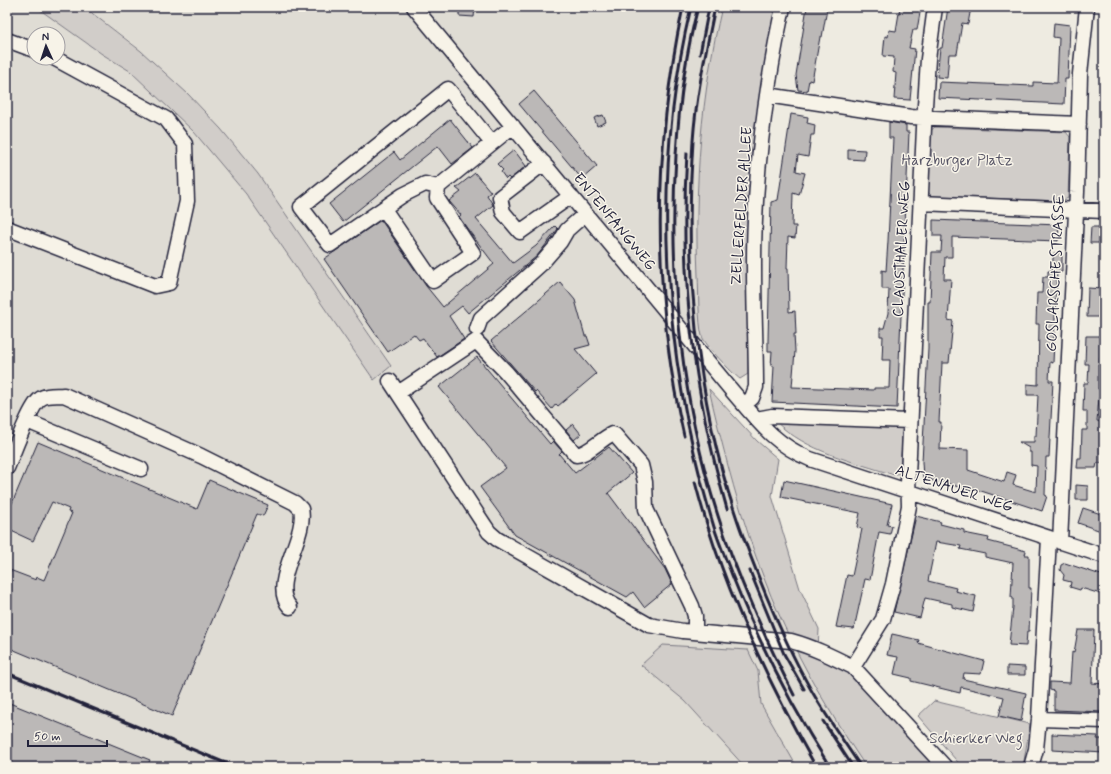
<svg xmlns="http://www.w3.org/2000/svg" width="1111" height="774" font-family="Mynerve,sans-serif">
	<style>
		.built { fill: #dfdcd4; fill-rule: evenodd }
		.green { fill: #d1cdc9; stroke: #7a7882 }
		.building { fill: #bbb8b7; stroke: #22223b }
		.lines { fill: none; stroke-linecap: round; stroke-linejoin: round }
		.minor-casing { stroke: #22223b; stroke-width: 17 }
		.minor { stroke: #f7f3e8; stroke-width: 14 }
		.rail { stroke: #22223b; stroke-width: 3 }
		.labels { text-anchor: middle; dominant-baseline: central; stroke-width: 3; stroke-linejoin: round; paint-order: stroke }
		.park-label { font-size: 15px; fill: #575566; stroke: #f7f3e8 }
		.street-label { font-size: 15px; fill: #22223b; stroke: #f7f3e8 }
	</style>
	<rect width="100%" height="100%" fill="#eeebe1"/>
	<filter id="ink" filterUnits="userSpaceOnUse"><feTurbulence type="fractalNoise" baseFrequency=".025" numOctaves="2"/><feDisplacementMap in="SourceGraphic" scale="8" xChannelSelector="R" yChannelSelector="G"/><feConvolveMatrix kernelMatrix="1 2 1 2 8 2 1 2 1" color-interpolation-filters="sRGB"/></filter>
	<g filter="url(#ink)">
		<path class="built" d="M7,7h29l66,47 28,17 43,40 42,44 31,39 128,186 17,-15 -133,-191 -37,-45 -43,-44 -47,-43 -47,-35h638l-17,93 -7,75 -1,42 3,90 9,82 16,67 20,71 29,73 17,41 15,28 35,60 25,38h-859zM34,34h24v24h-24z"/>
		<path class="green" d="M36,7h48l57,44 47,43 33,35 37,45 133,192 -17,14 -128,-186 -52,-62 -64,-61 -28,-17z
			M722,7h57l-29,212 -3,71 3,59 -2,2v23l-8,5c-7,-5 -36,-35 -38,-43 -4,-15 -3,-44 -4,-60 -4,-91 3,-181 24,-269z
			M935,127l131,5 4,5 -2,61 -6,3 -130,-5 -4,-4 2,-61z
			M709,389l48,52 21,18 -6,37 28,93 19,40 -1,21 18,8 105,109h-75c-27,-40 -53,-82 -74,-125 -40,-80 -63,-167 -83,-253z
			M775,421l128,4 -3,48 -6,2c-42,-14 -87,-23 -119,-54z
			M663,645l85,5 10,21 3,33 36,63h-52l-60,-66 -44,-36z
			M934,701l96,23 -7,43h-61l-44,-51z"/>
		<path class="building" d="M459,7h16l-1,10 -15,-1z
			M807,7l20,2 -5,28h-2l-8,44 -3,-1 -2,11 -9,-1 -2,-15z
			M900,7h21l-4,23h-4l-4,18 6,1 -5,51 -16,-1 2,-26 -3,-1 1,-15 -11,-1 2,-20 3,1 1,-7 7,1z
			M948,7h23l-3,17 -6,-1 -5,31h-8l-2,24 -10,-1 3,-29h2z
			M1054,23l16,2 -2,54h-3l-1,25 -126,-6 1,-16 94,4v-4l24,1 2,-45 -6,-1z
			M534,91l63,75 -15,13 -63,-75z
			M791,114l17,3 -1,6 8,2 -1,10h-3l-3,22 -10,-2 -2,16 9,2 -6,22 -6,-2 -1,33h4l-1,12 -7,-1 -1,31h1l1,44 6,-1 1,23h-2l1,17 -3,36 82,3v-2h15l1,-28h-8l1,-24h-3v-8h4l4,-15 1,-24h-7v-19l4,1 2,-30 5,-103h-4v-16l17,3v7h3l-12,276 -125,-6 2,-36h-3l1,-15h-4v-10l3,-139 7,-2z
			M603,115l3,7 -9,4 -3,-8z
			M450,119l23,29 -21,16 -14,-18 -95,76 -14,-18 65,-52 6,8z
			M848,149l17,1 -1,10 -16,-1z
			M514,150l12,16 -16,13 -2,-2 -2,2 -5,-7 2,-2 -6,-6z
			M475,173l16,19 -4,3 6,10 -17,14 37,44 23,-17 19,-20 3,3 -21,27 -69,57 -6,-7 -13,10 15,23 -27,18 -14,-19 -4,2 -5,-6 -26,18 -64,-93 57,-39 45,66 17,21 51,-43 -25,-33 -10,-14 2,-2 -12,-14 12,-9 -5,-4z
			M933,220l126,5 -1,16 -106,-4v20h-7l-1,22h7l-3,41 5,1 -4,42h-7l-3,59h2l-1,27 28,1v20l36,12 3,-10 9,3 -3,10 23,7 1,-26 -6,-1v-13h-2v-4l-10,-6h15v-6h2l2,-41h-11v-11l11,1 1,-61h-3l1,-31h5l1,-16h5v-6h3l3,-18h8v19h-5l-4,91 -3,-1 -1,19h4l-4,76h-3l-1,38 2,1 -5,15 -70,-23 -1,3 -28,-9 -7,2 -5,-5 -8,-2 -1,-15 6,-113v-47h2l2,-50h9l1,-16h-9z
			M1091,227h13v16h-14z
			M560,282l15,18 10,36h2l3,9 -15,4 21,25 -38,32 -2,-2 -4,5 -16,-18 -1,1 -44,-51z
			M1088,288l15,1 1,22h-1l-1,6h-15z
			M1086,336h15v7h3v14h-4v8h-2v24h6v9h-5l-2,23 7,1v41h-7l-1,5h-19l1,-10h3l1,-28h5v-19h-4l1,-28h4l1,-19h-4z
			M477,357l73,87 3,-3 9,10 -3,3 16,19 34,-26 23,26 -24,20 57,76 7,15 -28,23 -11,-15 -6,5 -112,-62 -35,-48 26,-19 -67,-81z
			M573,424l8,10 -7,6 -8,-10z
			M38,442l159,67 12,-29 59,25 -5,11 -6,-2 -85,202 -165,-69v-78l29,11 1,-3 7,3 28,-67 -4,-1 1,-3 -17,-7 -19,39 -26,-12v-14z
			M784,480l108,24 -5,21 5,1 -2,8 -11,-2 -9,48 -5,-1 -11,50 -18,-2 11,-52 5,1 10,-47 -5,-2 3,-14 -79,-16z
			M1076,485l12,1v14h-12z
			M1083,508l21,7v17l-26,-9z
			M916,516l25,6 -1,2 24,6v3l25,5 -1,3 38,10 -1,4h4v33h2l-2,43h-2l-1,15 -17,-1 4,-38v-9l-2,-1 2,-34 -28,-6v-3l-25,-5 1,-3 -25,-4 -8,39 28,7 -1,3 21,5 -3,16 -21,-5v-3l-27,-6 -5,20 -26,-6z
			M1065,563l39,13v19l-23,-7 -1,2 -10,-3 1,-5 -8,-2 1,-5 -4,-5 1,-5z
			M1078,630h16l-2,53 12,1v28l-50,-2v-19l-4,-1v-8l20,1 2,-31 2,1z
			M892,634l27,6 -1,3 66,18 -3,13 -17,-1 -1,6 63,14 -5,28 -22,-5 5,-19 -43,-10 -1,6 -49,-12v-3l-17,-4 4,-17 -11,-2z
			M1007,666l18,1v8h-18z
			M7,702l143,58 -3,7h-140z
			M1052,734l46,2 -1,3h7v14l-52,-3z"/>
		<g class="lines">
			<g class="minor-casing">
				<path id="minor" d="M414,7l319,385c25,29 41,52 77,67l294,97
					M7,40l27,10
					M767,95l144,22 168,7
					M544,163l-44,34 3,15 17,20 51,-36
					M438,187l-13,-3 -22,11 -73,50 -29,-38 147,-118 44,54
					M921,203l183,8
					M384,209l49,72 40,-28 -36,-55 1,-11 75,-61
					M7,228l148,58 14,-3 18,-82 -2,-57 -19,-25 -112,-61
					M477,329l4,-11 60,-54 19,-22 7,-12 18,-16
					M390,381l93,142 6,9 8,7 152,86 34,6 108,10c22,6 42,16 62,26l92,100
					M398,393l78,-52 30,31 70,83c12,-1 25,-16 36,-21l3,1 26,30 4,17 1,27 46,97 3,10v16
					M744,405l8,-7 4,-11c0,-55 -4,-111 -1,-167 3,-71 13,-143 28,-213
					M756,419l16,-3 138,5
					M27,421l114,48
					M7,468c6,-14 23,-62 33,-69 6,-5 17,-3 24,-4l137,61 94,47 6,6c7,27 -33,75 -11,98
					M1060,542l17,-350 3,-118 7,-67
					M853,667l30,-48 10,-35 16,-78 -1,-30 17,-370 3,-47 7,-52
					M1039,719l65,2
					M1031,767l5,-18 3,-30 10,-181"/>
			</g>
			<use href="#minor" class="minor"/>
			<path class="rail" d="M683,7c-30,141 -31,289 1,429
				M691,7c-41,171 -28,352 23,520 5,16 12,32 18,48 27,68 59,131 98,192
				M698,7c-13,48 -19,99 -22,148 -8,125 6,254 46,373 19,57 44,112 72,167
				M715,7c-9,44 -19,89 -22,134 -9,122 3,256 42,372 9,28 20,55 31,82 15,36 31,72 51,105 14,23 29,45 44,67
				M700,54l9,-47
				M687,153c-8,124 6,237 40,356
				M695,482c26,101 70,195 121,285
				M750,571l34,83 20,35
				M7,673l228,94
				M823,721l30,46"/>
		</g>
	</g>
	<g class="labels">
		<g class="park-label">
			<text x="957" y="161">Harzburger Platz</text>
			<text x="976" y="739">Schierker Weg</text>
		</g>
		<g class="street-label">
			<text transform="translate(742 206) rotate(-86)">ZELLERFELDER ALLEE</text>
			<text transform="translate(614 222) rotate(51)">ENTENFANGWEG</text>
			<text transform="translate(902 249) rotate(-87)">CLAUSTHALER WEG</text>
			<text transform="translate(1056 273) rotate(-87)">GOSLARSCHE STRASSE</text>
			<text transform="translate(954 489) rotate(18)">ALTENAUER WEG</text>
		</g>
	</g>
	<rect width="1111" height="774" fill="none" stroke="#f7f3e8" stroke-width="24"/>
	<rect x="12" y="12" width="1087" height="750" fill="none" stroke="#22223b" stroke-width="1.5" filter="url(#ink)"/>
	<g transform="translate(46 46) rotate(357)"><circle r="19" fill="#f7f3e8" stroke="#a29fa3"/>
	<path d="M0-3L7 15L0 10L-7 15Z" fill="#22223b"/>
	<text y="-6" font-size="11" font-weight="bold" text-anchor="middle" fill="#22223b">N</text>
	</g>
	<path d="M28 740v6h79v-6" fill="none" stroke="#22223b" stroke-width="2"/>
	<text x="34" y="740" font-size="12" fill="#22223b" stroke="#f7f3e8" stroke-width="3" paint-order="stroke">50 m</text>
</svg>
